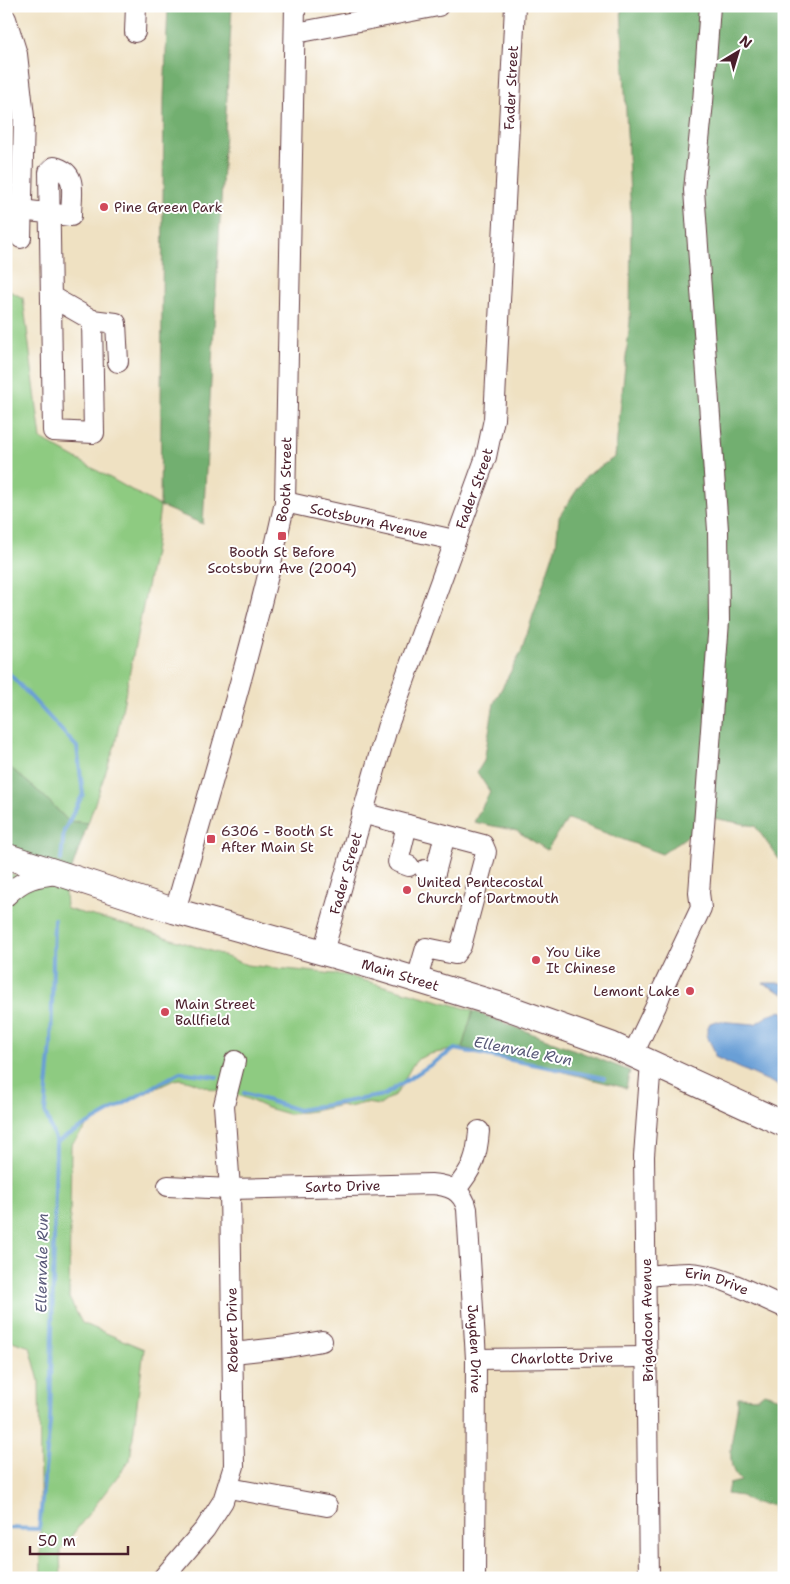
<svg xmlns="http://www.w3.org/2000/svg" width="790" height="1584" font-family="'Shantell Sans',sans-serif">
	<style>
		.green { fill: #8ecb81; stroke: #6c7556 }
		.forest { fill: #72af6f; stroke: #5e674d }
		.water { fill: #699fd6; stroke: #5a5f80 }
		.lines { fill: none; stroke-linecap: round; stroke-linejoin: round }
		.stream { stroke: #699fd6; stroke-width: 4 }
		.minor-casing { stroke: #633c42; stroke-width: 22 }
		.major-casing { stroke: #633c42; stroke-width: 27 }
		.minor { stroke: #fff; stroke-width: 20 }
		.major { stroke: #fff; stroke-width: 25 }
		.poi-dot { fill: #d1495b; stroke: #fff; stroke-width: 2 }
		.labels { text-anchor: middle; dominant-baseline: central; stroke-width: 4; stroke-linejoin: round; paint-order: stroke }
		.street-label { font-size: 14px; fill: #4a1f2b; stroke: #fff }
		.poi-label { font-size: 14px; fill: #4a1f2b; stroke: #fff; text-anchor: start }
		.water-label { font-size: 15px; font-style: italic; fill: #585978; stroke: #fff }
	</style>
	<rect width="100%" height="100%" fill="#fff"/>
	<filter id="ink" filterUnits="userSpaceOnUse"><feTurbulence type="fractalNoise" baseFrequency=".02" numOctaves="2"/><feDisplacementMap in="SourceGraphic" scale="10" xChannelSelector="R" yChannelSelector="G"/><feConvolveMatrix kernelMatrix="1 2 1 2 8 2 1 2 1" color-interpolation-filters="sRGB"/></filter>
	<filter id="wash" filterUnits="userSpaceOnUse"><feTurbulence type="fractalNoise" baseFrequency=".0096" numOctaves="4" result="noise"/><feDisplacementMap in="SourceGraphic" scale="20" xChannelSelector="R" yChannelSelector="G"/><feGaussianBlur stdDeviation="1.12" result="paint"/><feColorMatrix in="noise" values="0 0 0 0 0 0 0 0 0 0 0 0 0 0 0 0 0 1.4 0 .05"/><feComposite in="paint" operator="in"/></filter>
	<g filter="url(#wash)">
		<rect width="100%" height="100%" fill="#efe1c2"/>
		<path class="green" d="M6,289l17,9 18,141 119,67 -5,41 -40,198 -27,78 -20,-2 -23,-24 -39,-33z
			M6,872l59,19 1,17 4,2 43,11 104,32 30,12 97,10 114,31 15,5 -11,37 -32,6 -12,5 -6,7 -15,27 -17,12 -15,-2 -16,4 -8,-2 -28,6 -25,3 -21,-6 -26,-12 -27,-6 -24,-9 -9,-2 -7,1 -66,31 -21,15 -16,19 -2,153 13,25 62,26 -14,111 -70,91 1,27h-20l-2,-197 -9,-34 -24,-8z"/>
		<path class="forest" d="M168,6h64l-29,518 -43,-18 4,-407z
			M621,6h163v860l-29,-40 -42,-8 -51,36 -94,-35 -21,31 -30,-19 -43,-9 16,-30 -13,-20 7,-11 10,-58 27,-51 35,-107 3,-28 27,-41 29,-19 15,-136 1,-102z
			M6,764l39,33 23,24 20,2 -19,54 -48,-17 -15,-19z
			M473,1011l157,60 -4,17 -116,-30 -48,-10z
			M764,1393l20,6v139l-9,-5 -2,-28 -21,-2 -11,-7 -14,-2 2,-10 12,-3c-2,-3 -6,-6 -7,-9 -9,-17 4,-55 4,-75l20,1z"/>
		<path class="water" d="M763,983h21v11z
			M781,1011l3,1v76l-69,-31c0,-14 -14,-18 -5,-34l6,-2 39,3 14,-9z"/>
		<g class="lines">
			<path class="stream" d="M6,670l71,77 6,47 -19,37 -3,29
				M54,919l-3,126 -6,67 11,30
				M244,1093l54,17 86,-15 71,-46 149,29
				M6,1528l33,1 11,-107 6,-280 124,-70 37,5"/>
		</g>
	</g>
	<g filter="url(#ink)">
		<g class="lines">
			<g class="minor-casing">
				<g id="minor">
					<path d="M6,19l11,35 7,63 -3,121"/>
					<path d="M135,32l1,-26"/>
					<path d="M296,33l142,-27"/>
					<path d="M21,210l50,6c0,-22 8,-43 -17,-49l-5,5 4,259 41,2 -2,-113 -40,-23"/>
					<path d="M92,320l24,3 2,39"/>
					<path id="s1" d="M285,502l169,38"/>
					<path d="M362,813l121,32 3,7 -25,94 -6,8 -29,-6 -9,31"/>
					<path d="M407,825l-9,37 11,4"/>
					<path d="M425,870l10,3 10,-38"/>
					<path d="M6,896c18,-18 30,-20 54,-22"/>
					<path id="s2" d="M175,911c39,-136 80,-271 110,-409l10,-496"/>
					<path id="s3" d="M323,952l64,-224 99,-271 8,-38 21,-413"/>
					<path d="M633,1054l23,-48 6,-16 39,-82 -2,-15 20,-272 -1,-91 -24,-340 9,-88 7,-96"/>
					<path id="s4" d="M168,1186l62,3 201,-5c17,1 32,6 36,25l9,150 -1,219"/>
					<path d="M455,1190c18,-21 22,-33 24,-59"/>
					<path id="s5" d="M646,1276c14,-1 29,-3 43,-3 31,1 66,22 95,34"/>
					<path d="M233,1353l55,-6 34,-6"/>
					<path id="s6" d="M476,1359l171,-2"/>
					<path d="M229,1488l98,18"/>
					<path d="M163,1578l42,-49 18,-28 11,-35 -4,-277 -6,-84 11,-44"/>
					<path d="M649,1578l-5,-422 7,-94"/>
				</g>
			</g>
			<g class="major-casing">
				<g id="major">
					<path id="s7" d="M6,856l169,55 193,54 135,41 109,39 172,79"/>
				</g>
			</g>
			<use href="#minor" class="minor"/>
			<use href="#major" class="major"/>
		</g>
	</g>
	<g class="poi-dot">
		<circle cx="104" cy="207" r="5"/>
		<rect x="277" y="531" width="10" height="10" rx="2.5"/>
		<rect x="206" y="834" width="10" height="10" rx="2.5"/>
		<circle cx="407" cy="890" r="5"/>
		<circle cx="536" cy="960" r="5"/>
		<circle cx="690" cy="991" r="5"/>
		<circle cx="165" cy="1012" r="5"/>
	</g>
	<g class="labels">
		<g class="street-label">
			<text stroke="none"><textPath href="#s3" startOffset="892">Fader Street</textPath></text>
			<text stroke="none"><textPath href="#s2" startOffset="446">Booth Street</textPath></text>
			<text stroke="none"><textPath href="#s3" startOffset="488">Fader Street</textPath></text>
			<text stroke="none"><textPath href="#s1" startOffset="86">Scotsburn Avenue</textPath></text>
			<text stroke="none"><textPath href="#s3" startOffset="82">Fader Street</textPath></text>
			<text stroke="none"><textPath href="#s7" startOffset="412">Main Street</textPath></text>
			<text stroke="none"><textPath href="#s4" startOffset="175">Sarto Drive</textPath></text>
			<text stroke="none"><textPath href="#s5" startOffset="72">Erin Drive</textPath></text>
			<text transform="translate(647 1320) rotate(-91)">Brigadoon Avenue</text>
			<text transform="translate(232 1330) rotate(-91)">Robert Drive</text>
			<text stroke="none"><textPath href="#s4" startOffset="451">Jayden Drive</textPath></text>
			<text stroke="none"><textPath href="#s6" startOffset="86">Charlotte Drive</textPath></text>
		</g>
		<g class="poi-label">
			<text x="114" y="207">Pine Green Park</text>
			<text x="282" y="552" text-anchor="middle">Booth St Before<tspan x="282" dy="16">Scotsburn Ave (2004)</tspan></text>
			<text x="221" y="831">6306 - Booth St<tspan x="221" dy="16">After Main St</tspan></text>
			<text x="417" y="882">United Pentecostal<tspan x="417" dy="16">Church of Dartmouth</tspan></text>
			<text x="546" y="952">You Like<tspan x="546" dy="16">It Chinese</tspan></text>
			<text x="680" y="991" text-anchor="end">Lemont Lake</text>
			<text x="175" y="1004">Main Street<tspan x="175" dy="16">Ballfield</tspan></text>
		</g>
		<g class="water-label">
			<text transform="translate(523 1051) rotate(11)">Ellenvale Run</text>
			<text transform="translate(42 1263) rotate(-89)">Ellenvale Run</text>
		</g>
	</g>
	<rect width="790" height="1584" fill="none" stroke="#fff" stroke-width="25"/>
	<g transform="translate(738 52) rotate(38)" stroke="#ffffff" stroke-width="4" paint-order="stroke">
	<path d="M0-4L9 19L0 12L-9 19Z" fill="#4a1f2b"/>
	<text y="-8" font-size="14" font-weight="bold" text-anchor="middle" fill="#4a1f2b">N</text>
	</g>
	<path d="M30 1546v8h98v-8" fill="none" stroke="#4a1f2b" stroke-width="2.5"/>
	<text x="38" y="1546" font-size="15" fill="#4a1f2b" stroke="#ffffff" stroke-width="4" paint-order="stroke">50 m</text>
</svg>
